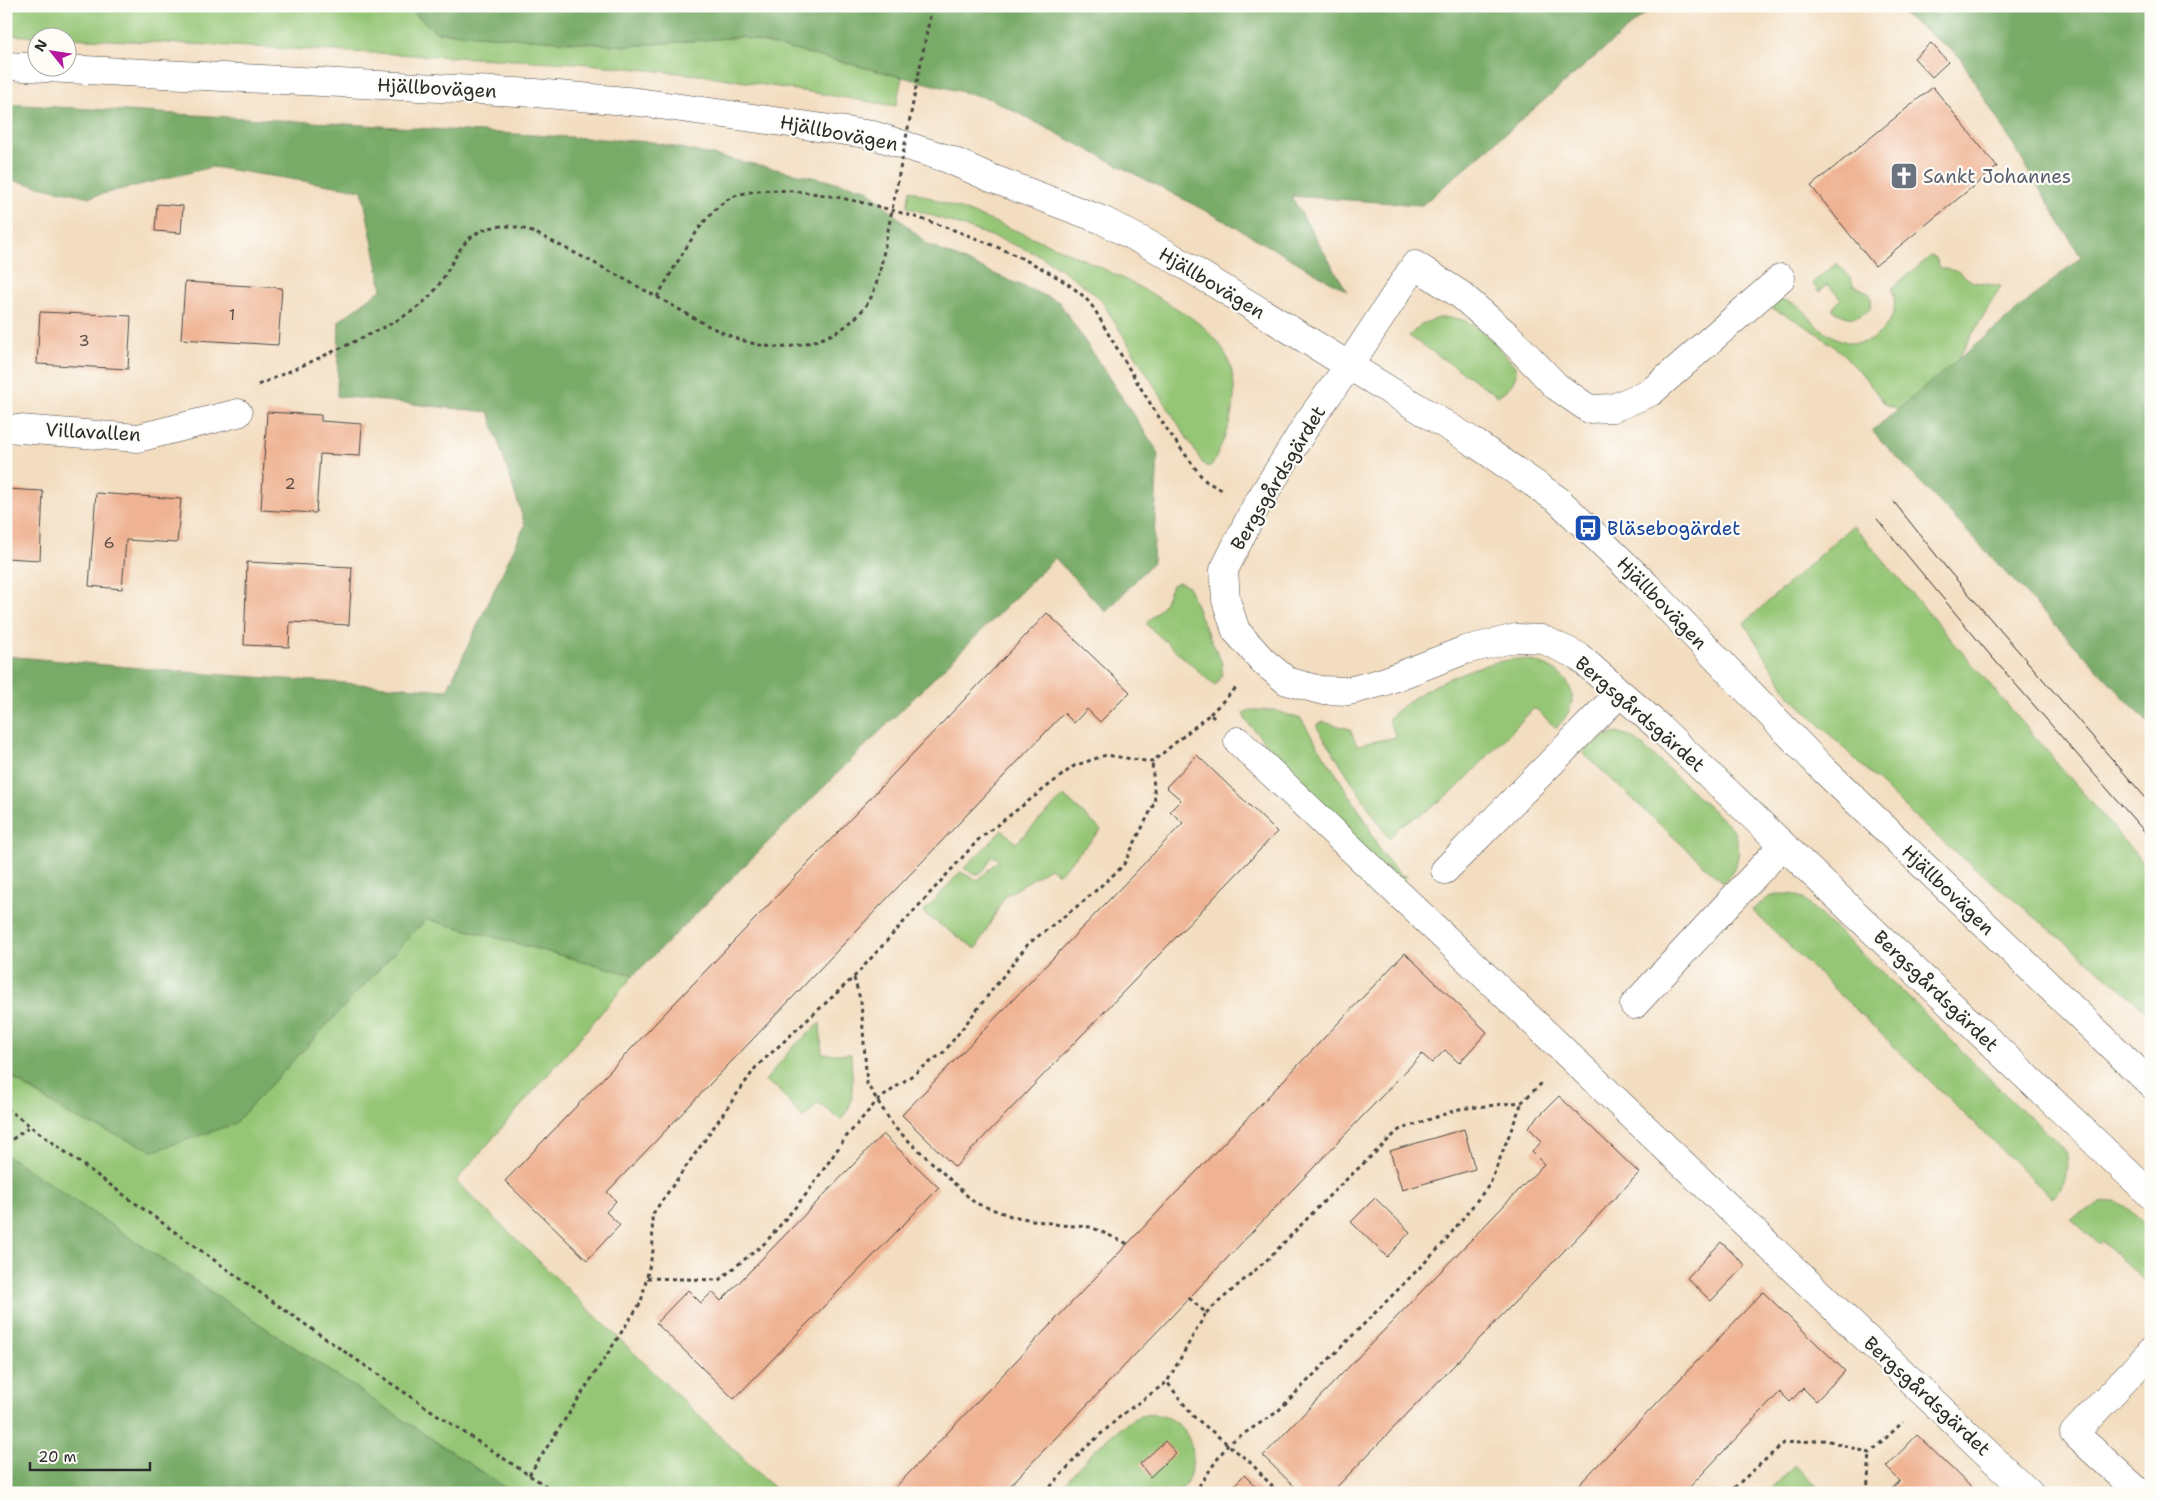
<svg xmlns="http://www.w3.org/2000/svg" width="2157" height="1499" font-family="'Shantell Sans',sans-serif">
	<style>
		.green { fill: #95c676; stroke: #607850 }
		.forest { fill: #78ab67; stroke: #526b49 }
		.building { fill: #efb292 }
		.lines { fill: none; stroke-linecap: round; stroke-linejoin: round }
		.minor-casing { stroke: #494641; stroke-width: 29 }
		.path { stroke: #494641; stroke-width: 3; stroke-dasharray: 4 4; stroke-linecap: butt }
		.minor { stroke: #fff; stroke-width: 28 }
		.tram { stroke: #2b2b2b; stroke-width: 1 }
		.path-bridge { stroke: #494641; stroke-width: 3; stroke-dasharray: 4 4; stroke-linecap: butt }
		.labels { text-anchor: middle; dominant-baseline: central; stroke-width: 4.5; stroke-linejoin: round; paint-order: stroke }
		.number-label { font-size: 16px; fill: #5c4d45 }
		.street-label { font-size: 19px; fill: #2b2b2b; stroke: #fdfcf7 }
		.worship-label { font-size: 19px; fill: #5b616d; stroke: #fdfcf7; text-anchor: start }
		.transit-label { font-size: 19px; fill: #164399; stroke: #fdfcf7; text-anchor: start }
	</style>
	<rect width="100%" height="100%" fill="#fdfcf7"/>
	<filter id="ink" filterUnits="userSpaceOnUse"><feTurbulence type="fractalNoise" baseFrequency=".02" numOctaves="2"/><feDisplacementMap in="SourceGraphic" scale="10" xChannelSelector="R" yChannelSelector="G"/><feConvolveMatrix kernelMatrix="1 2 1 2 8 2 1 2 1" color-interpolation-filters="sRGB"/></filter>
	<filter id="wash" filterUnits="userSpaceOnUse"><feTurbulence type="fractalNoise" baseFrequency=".0096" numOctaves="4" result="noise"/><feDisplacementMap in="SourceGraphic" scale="20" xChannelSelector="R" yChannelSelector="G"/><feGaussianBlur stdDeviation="1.12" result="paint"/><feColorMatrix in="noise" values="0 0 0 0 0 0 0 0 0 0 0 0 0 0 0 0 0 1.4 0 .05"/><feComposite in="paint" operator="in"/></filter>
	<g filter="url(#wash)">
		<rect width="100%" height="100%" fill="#f3ddc0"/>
		<path class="green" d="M6,6h400l30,26 191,14 114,-9 161,40 -6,29 -187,-30 -132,-13 -571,-28z
			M910,190c84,32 169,62 247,107 26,15 56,31 69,58 18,39 3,73 -13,109l-5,3 -5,-3 -102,-164 -10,-9 -24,-18 -28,-18 -39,-16 -93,-32z
			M1931,256l5,2 4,10 17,3 16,11 28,4 -68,115 -22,13 -26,-10 -23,-30 -20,-21 -27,-21 -25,-15 -19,-9 6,-8c27,0 28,17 46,30 28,20 51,18 68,-12 5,-10 4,-20 1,-30z
			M1837,263l14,15 2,7c13,7 22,6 17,24 -13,12 -24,10 -38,0l9,-10 -14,-15 -8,8 -7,-9z
			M1439,318c6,0 14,-1 20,1 23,5 41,31 57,48 1,16 -6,20 -18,29l-89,-60 12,-12z
			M1853,525l298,347v144l-29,-27 -199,-164 -134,-130 -45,-72z
			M1178,582l9,3 3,5 9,24 23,49v12l-7,11 -69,-62 18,-20 8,-19z
			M1518,659c40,3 76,33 38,69l-20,-19h-3l-76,79 -27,21 -29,16 -12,14 -67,-104 -5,-8v-3l7,-2 26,7 7,16 39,-8 -8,-18c30,-31 88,-57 130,-60z
			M1250,710h24l27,9 65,102 14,30 20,24 7,1 -8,7 -18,-9 -135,-153 -3,-8z
			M1617,733l10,2 9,5 96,88c12,20 7,38 -9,55l-140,-130 11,-13z
			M1064,796l37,34 -42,44 -9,-6 -45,28 -29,53 -53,-36 37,-41 18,8 21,-21 -7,-3c-8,15 -11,25 -28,12l38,-38 14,13z
			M1779,894h13l10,4 100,93 110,110 50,45 5,10 1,11 -7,21 -8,11 -301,-289 17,-13z
			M426,919l208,56 -178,206 323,312h-266l-507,-338v-81l65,42 163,8z
			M820,1023l2,31h29c0,23 7,49 -10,66l-23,-17 -15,16 -26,-31 -12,-7 26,-32z
			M2115,1201l10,5 26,24v57l-49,-46 -3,3 -28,-25 30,-16z
			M1151,1414c42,3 54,49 28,79h-120c7,-17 57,-65 74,-74 5,-3 13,-4 18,-5z
			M1794,1465l30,28h-56z"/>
		<path class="forest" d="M406,6h1248l-232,199 -131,-9 56,95 -122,-70 -234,-122 -250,-62 -114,9 -191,-14z
			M1892,6h259v720l-279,-295 209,-174 -122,-201z
			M6,104l646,38 215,47 61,56 131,57 99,150 -5,110 -47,50 -51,-54 -421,417 -208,-56 -192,205 -80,27 -83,-35 -65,-43v-417l189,17 252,17 78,-165 -36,-113 -152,-16 2,-75 43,-32 -20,-99 -150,-23 -122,30 -84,-18z
			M6,1155l507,338h-507z"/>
		<g id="blocks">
			<path class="building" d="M1931,43l17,19 -16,15 -18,-19z
				M1933,87l64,80 -122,99 -64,-80z
				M157,204l26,2 -2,27 -26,-2z
				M185,282l97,6 -4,57 -97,-6z
				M40,312l91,4 -3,53 -91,-5z
				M267,412l54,3v6l41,3 -2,32 -40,-2 -4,59 -55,-3z
				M6,489l37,2 -3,69 -34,-2z
				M96,493l85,6 -4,44 -51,-3 -4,49 -33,-3z
				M247,562l105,5 -3,58 -59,-3 -1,25 -45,-2z
				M1047,613l83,79 -30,30 -13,-13 -13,14 -10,-10 -457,479 9,9 -10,11 14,13 -33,35 -82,-79z
				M1197,755l80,77 -322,335 -53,-52 281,-292 -13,-12 11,-11 -15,-13z
				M1405,953l82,79 -28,31 -14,-13 -13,13 -10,-9 -419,439h-113z
				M1559,1096l80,77 -308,320h-30l-38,-37 281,-292 -12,-12 10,-11 -14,-14z
				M1464,1129l11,40 -73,21 -12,-39z
				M883,1134l56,54 -205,211 -78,-76 32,-33 13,13 11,-11 9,9z
				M1375,1198l35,34 -23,25 -36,-35z
				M1721,1242l24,23 -34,36 -24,-23z
				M1763,1292l82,79 -29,30 -13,-13 -13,14 -10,-10 -96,101h-113z
				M1917,1435l60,58h-86l-2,-2 11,-10 -14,-14z
				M1165,1441l11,12 -26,24 -10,-13z
				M1244,1475l19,18h-36z"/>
		</g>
	</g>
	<g filter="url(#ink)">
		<use href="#blocks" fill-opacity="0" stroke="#494641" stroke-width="1"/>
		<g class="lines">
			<g class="minor-casing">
				<path id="minor" d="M6,66l529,27 103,9 137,19 98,14 75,24 43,19 111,42 63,33 307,188 86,59 88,85 177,184 328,315
					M1781,278l-130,114 -38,16 -24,1 -33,-23 -47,-49 -48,-42 -46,-30 -67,102 -39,54 -54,87 -31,62 2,30 10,31 27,30 24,20 33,9 29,1 34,-9 82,-32 51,-12 26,1 36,17 82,72 491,467
					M6,428l132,10 100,-25
					M1238,741l791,752
					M1445,870l175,-177
					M1634,1005l149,-160
					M2140,1493l-66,-60 77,-81"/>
			</g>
			<path class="path" d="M657,297c17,-28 43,-80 70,-97 61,-39 314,49 360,100 9,9 15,24 22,35 25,41 49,85 79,123 6,8 12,18 19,24 5,3 12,6 17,9
				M258,385c37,-16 73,-32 110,-50 21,-10 46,-22 63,-40 25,-28 26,-67 72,-69 21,-1 42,12 60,21 32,16 63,33 94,50 37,20 73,46 117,50 13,1 27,-2 40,-6 23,-6 44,-21 56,-42 5,-8 7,-19 10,-28
				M1210,714l28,-28
				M854,978l7,24 6,82 27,43 81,76 36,13 49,9 31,2 37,17
				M6,1108c180,134 362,264 551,385
				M6,1144l24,-18
				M647,1278l72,2 47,-38 42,-50 38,-55 31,-36 67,-49 84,-108 56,-43 39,-35 32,-64 -3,-40
				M1189,1298l17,15 -39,69 26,34 59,48 26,29
				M1206,1313l63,-55 63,-65 67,-63 60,-21 63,-7 22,-21
				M529,1475l112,-173 12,-51 -1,-36 104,-148 98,-90 125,-138 95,-73 32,-11 46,7 58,-48 4,4
				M1045,1493l37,-42 41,-37 44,-32
				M1194,1493l34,-49 49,-32 164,-166 49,-62 32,-82
				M1728,1493l56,-50 42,-3 44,13 33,-31
				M1867,1493l3,-40"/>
			<use href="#minor" class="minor"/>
			<path class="tram" d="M1894,502l54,68 203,234
				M1877,519l113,136 161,184"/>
			<path class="path-bridge" d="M880,271l52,-265"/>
		</g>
	</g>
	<defs>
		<g id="church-square" transform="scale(1.4375)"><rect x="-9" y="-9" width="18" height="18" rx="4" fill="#6b7280" stroke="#fdfcf7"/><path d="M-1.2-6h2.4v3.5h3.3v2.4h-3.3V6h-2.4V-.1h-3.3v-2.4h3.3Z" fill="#fff"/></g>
		<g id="bus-square" transform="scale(1.4375)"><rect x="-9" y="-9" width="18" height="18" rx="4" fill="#1a4fb4" stroke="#fdfcf7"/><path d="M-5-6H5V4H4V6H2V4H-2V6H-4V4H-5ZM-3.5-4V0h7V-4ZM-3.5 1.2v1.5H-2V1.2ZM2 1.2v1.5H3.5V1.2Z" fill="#fff"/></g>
	</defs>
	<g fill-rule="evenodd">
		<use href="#church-square" x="1904" y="176"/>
		<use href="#bus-square" x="1588" y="528"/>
	</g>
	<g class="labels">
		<g class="number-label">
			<text x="232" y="314">1</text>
			<text x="84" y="340">3</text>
			<text x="290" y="483">2</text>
			<text x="109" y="542">6</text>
		</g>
		<g class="street-label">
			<text transform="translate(437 88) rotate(3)">Hjällbovägen</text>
			<text transform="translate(839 133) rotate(11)">Hjällbovägen</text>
			<text transform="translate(1212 283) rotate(31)">Hjällbovägen</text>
			<text transform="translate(93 432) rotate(3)">Villavallen</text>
			<text transform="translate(1278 478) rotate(-59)">Bergsgårdsgärdet</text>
			<text transform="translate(1662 603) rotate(46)">Hjällbovägen</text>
			<text transform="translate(1640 714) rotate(41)">Bergsgårdsgärdet</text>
			<text transform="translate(1948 890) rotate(44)">Hjällbovägen</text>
			<text transform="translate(1936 991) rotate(44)">Bergsgårdsgärdet</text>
			<text transform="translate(1927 1396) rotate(43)">Bergsgårdsgärdet</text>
		</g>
		<g class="worship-label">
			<text x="1923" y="176">Sankt Johannes</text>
		</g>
		<g class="transit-label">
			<text x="1607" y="528">Bläsebogärdet</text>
		</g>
	</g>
	<rect width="2157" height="1499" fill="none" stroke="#fdfcf7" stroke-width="25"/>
	<g transform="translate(52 52) rotate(300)"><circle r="24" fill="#fdfcf7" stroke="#a9a8a5"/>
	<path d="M0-4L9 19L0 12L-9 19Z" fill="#b5179e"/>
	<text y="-8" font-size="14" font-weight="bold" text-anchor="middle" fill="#2b2b2b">N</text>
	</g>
	<path d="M30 1462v8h120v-8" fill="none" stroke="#2b2b2b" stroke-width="2.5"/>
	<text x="38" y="1462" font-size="15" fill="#2b2b2b" stroke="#fdfcf7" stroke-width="4" paint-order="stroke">20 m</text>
</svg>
